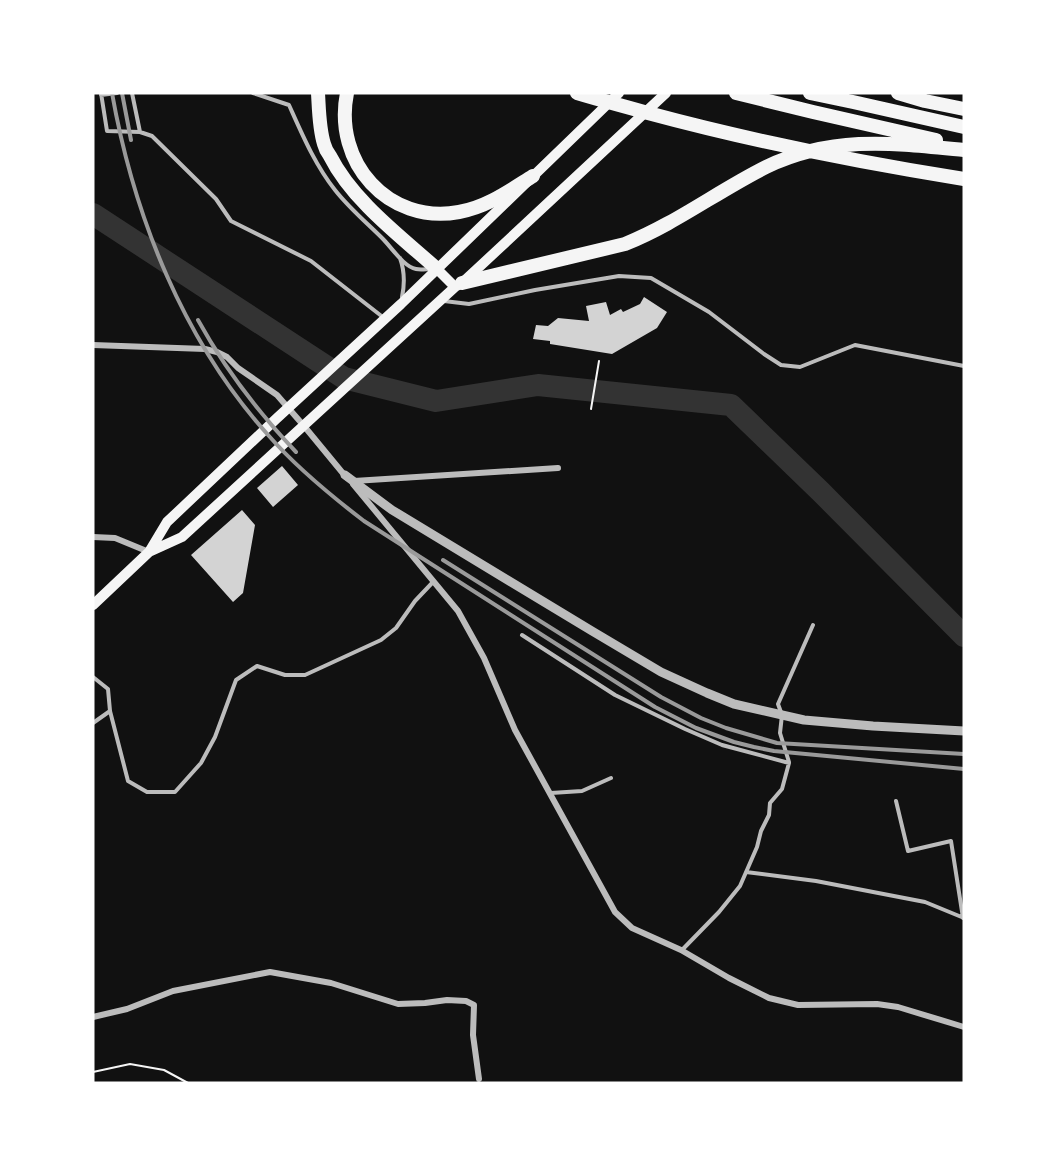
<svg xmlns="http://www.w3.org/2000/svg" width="1057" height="1176" font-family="'Playfair Display',serif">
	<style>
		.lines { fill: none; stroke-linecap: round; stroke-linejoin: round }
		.river { stroke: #333; stroke-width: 22 }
		.building { fill: #d3d3d3 }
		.path { stroke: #f5f5f5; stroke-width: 2 }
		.service { stroke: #bcbcbc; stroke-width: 4 }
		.minor { stroke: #bcbcbc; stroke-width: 6 }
		.tertiary { stroke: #bcbcbc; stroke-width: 9 }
		.secondary { stroke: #f5f5f5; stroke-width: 10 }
		.motorway { stroke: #f5f5f5; stroke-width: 14 }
		.rail { stroke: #9a9a9a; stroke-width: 4 }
	</style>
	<rect width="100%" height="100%" fill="#111"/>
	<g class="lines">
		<path class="river" d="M93,214l251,164 92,23 102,-16 193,20 89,86 144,145"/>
	</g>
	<path class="building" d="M644,297l23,15 -10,16 -45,26 -62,-10v-3l-17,-2 3,-14 12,1 10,-8 31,3 -3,-15 20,-4 4,13 11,-6 2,3 17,-8z
		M282,466l16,19 -25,22 -16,-19z
		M242,510l13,15 -12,68 -10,9 -42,-47z"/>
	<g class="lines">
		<path class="path" d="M591,409l8,-48
			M93,1072l37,-8 34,6 24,13"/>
		<path class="service" d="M101,93l6,38 33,1 12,4 64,63 15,22 80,40 73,57
			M132,93l8,39
			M253,93l36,12c13,29 26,60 46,85 14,18 32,33 48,49 9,9 21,28 33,30 5,1 10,0 14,0
			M101,95l16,-2
			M400,258c5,14 5,25 2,39
			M444,301l25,3 66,-14 84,-14 32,2 58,34 55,42 17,11 19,2 55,-22 109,21
			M522,635l93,60 70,34 37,16 67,18 -7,26 -12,14 -1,12 -8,16 -4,16 -17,39 -21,26 -37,38
			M93,677l15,12 2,22 18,70 19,11h28l26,-29 14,-26 21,-57 21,-14 28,9h20l76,-35 15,-12 19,-27 18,-19
			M93,723l17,-12
			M789,762l-9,-29 2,-18 -4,-11 35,-79
			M551,793l31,-2 29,-13
			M896,801l12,50 43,-10 12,77
			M746,872l70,9 109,21 39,16"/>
		<path class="minor" d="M93,345l112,4 12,3 10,5 11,11 39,27 27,31 42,51
			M354,481l204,-13
			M353,484l105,127 26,47 31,72 100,182 17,16 49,22 48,28 40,20 29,7 79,-1 21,3 66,20
			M93,537l22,1 34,14
			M93,1017l34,-8 46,-18 97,-19 61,11 67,21 27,-1 22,-3 19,1 8,4 -1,30 6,44"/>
		<path class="tertiary" d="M345,475l47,35 200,121 69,41 46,21 27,11 70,16 69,6 91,5"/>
		<path class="secondary" d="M437,269l18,18
			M149,552l33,-15 273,-250 7,-4 204,-190
			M93,605l56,-53 18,-30 109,-103 125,-115 218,-211"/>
		<path class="motorway" d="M318,93c1,16 1,35 6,51 1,4 3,8 6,12 22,44 70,80 107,113
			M347,93c-14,69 41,132 112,119 28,-5 50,-21 74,-36
			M577,93c23,7 47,13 71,20 104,28 209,49 316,66
			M736,93l77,19 123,28
			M810,93l43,9 111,25
			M898,93l27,8 39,8
			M462,283l163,-39c50,-20 93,-53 141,-77 67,-32 127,-24 198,-17"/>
		<path class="rail" d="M112,93c22,124 72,249 157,343 28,32 61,59 95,85l291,186 41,21 38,14 20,5 20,4 190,18
			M122,93l9,47
			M198,320c27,49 60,92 98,132
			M443,560l218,137 40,21 25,10 51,15 187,11"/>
	</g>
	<rect width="1057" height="1176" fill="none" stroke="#ffffff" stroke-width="189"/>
</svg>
